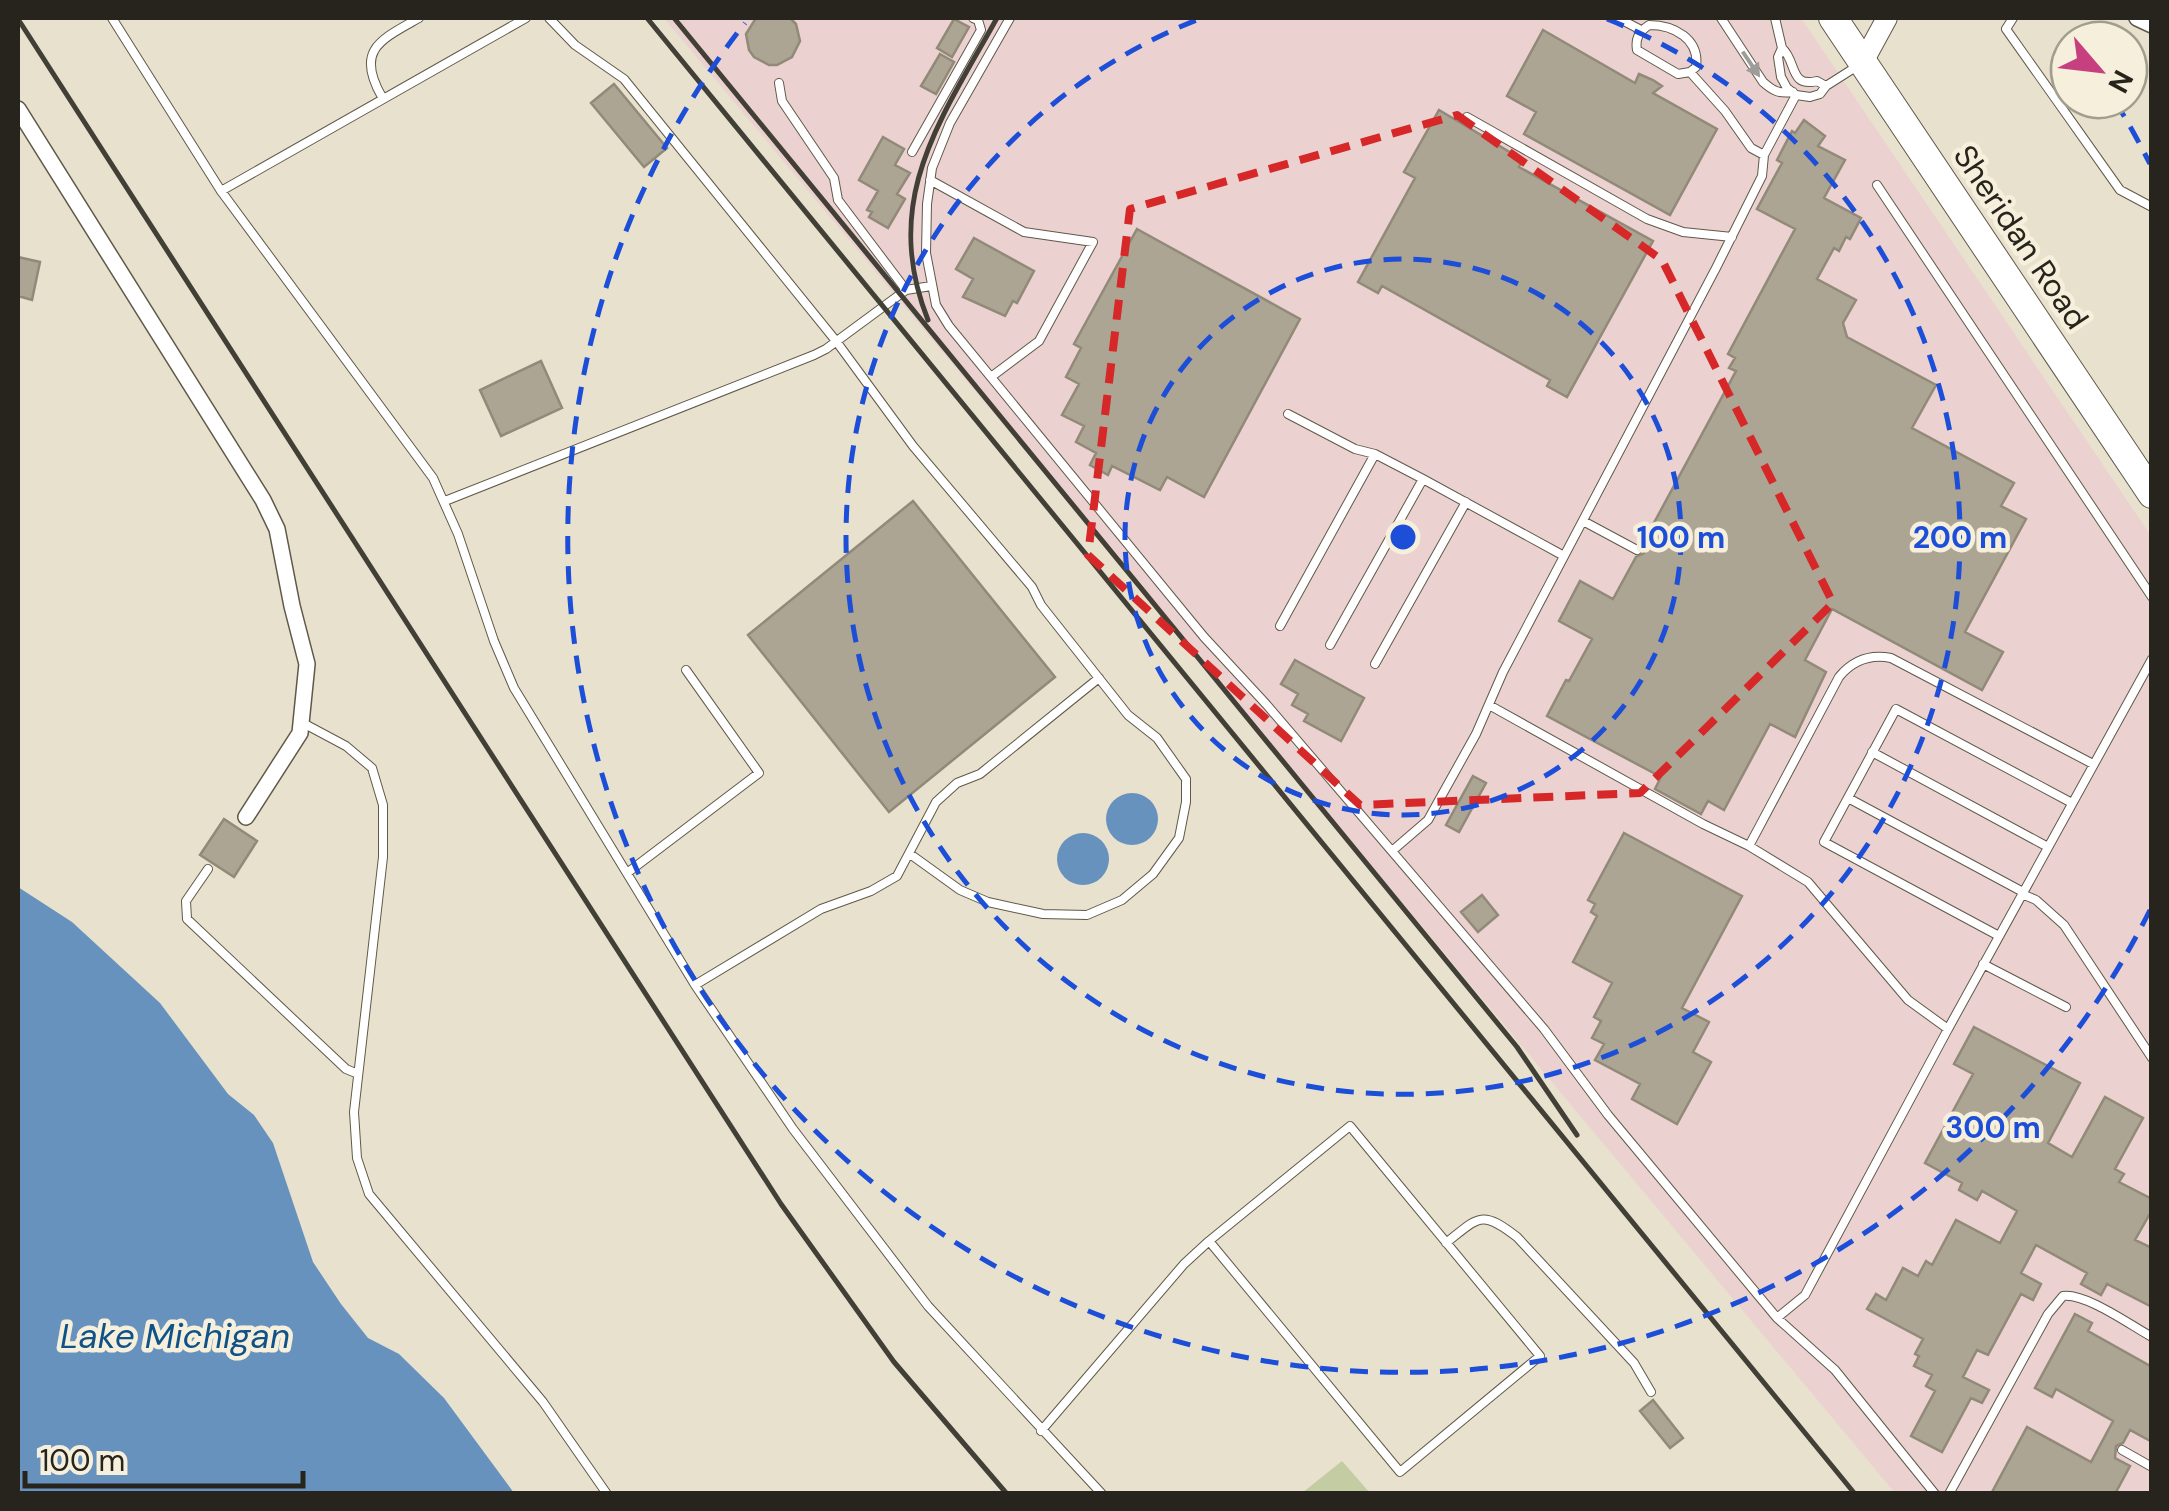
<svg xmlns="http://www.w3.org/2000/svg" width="2169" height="1511" font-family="'DM Sans',sans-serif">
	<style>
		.industrial { fill: #ebd1cf }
		.green { fill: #c3cca2 }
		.water { fill: #6792bd }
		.building { fill: #aca593; stroke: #918a79; stroke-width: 2.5 }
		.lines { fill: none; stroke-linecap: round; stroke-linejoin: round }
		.lane-casing { stroke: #5f5949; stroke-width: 10 }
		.street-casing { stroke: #5f5949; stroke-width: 18 }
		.secondary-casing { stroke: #5f5949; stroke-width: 22 }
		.highway-casing { stroke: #5f5949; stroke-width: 30 }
		.lane { stroke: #fff; stroke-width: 8 }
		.street { stroke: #fff; stroke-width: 15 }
		.secondary { stroke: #fff; stroke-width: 20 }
		.highway { stroke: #fff; stroke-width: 28 }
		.rail { stroke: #423f37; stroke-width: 5 }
		.oneway { fill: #9d9c99 }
		.marked { fill: none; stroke: #d62828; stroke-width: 8; stroke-dasharray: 20 12; stroke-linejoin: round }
		.ring { fill: none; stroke: #1d4ed8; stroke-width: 5; stroke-dasharray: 18 12 }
		.labels { text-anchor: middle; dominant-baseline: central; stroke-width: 9; stroke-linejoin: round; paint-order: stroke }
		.street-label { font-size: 32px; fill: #26241d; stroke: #f5efdb }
		.water-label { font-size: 35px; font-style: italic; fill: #0e5288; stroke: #f5efdb }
		.centre { fill: #1d4ed8; stroke: #f5efdb; stroke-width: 5 }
		.ring-label { font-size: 30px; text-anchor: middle; font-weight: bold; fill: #1d4ed8; stroke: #f5efdb; stroke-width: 9; stroke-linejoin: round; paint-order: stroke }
	</style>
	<rect width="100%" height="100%" fill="#e8e1ce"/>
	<path class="industrial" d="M664,18h1137l350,518v957h-256z"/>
	<path class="green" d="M1342,1461l28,32h-68z"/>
	<path class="water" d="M1106 819a26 26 0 1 1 52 0a26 26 0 1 1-52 0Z
		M1057 859a26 26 0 1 1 52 0a26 26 0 1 1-52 0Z
		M18,887l54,35 88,81 68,91 26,21 19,28 40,119 28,42 27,34 31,16 45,44 70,95h-496z"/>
	<path class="building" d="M756,18h34l6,6 4,17 -8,16 -15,8h-8l-15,-8 -5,-7 -3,-16z
		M954,19l15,8 -17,30 -15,-9z
		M1543,30l92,53 4,-9 14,6 9,6 -9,7 64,36 -47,86 -146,-81 12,-22 -29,-16z
		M940,54l14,8 -18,32 -15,-8z
		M614,84l53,64 -23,19 -53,-64z
		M1439,110l84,50 -4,7 134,74 -86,156 -20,-11 3,-6 -168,-94 -4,7 -20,-11 57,-104 -11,-6z
		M1804,120l21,16 -7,10 27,14 -21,38 37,20 -11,21 -4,-2 -7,14 -5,-3 -17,31 39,21 -13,23 4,14 89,48 -24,43 102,55 -13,23 25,13 -61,113 38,20 -21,38 -150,-81 -27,51 21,12 -31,65 -25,-13 -46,86 -16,-9 -7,13 -46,-25 6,-12 -114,-61 19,-36 3,1 23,-42 -33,-18 21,-40 33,18 23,-42 8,-4 -2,-8 94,-174 -7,-3 6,-10 -7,-4 67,-125 -38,-20 25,-46 -5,-3 15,-29 3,2z
		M883,137l21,12 -9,16 15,8 -13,21 8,5 -17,29 -19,-11 3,-5 -5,-2 11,-19 -19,-11z
		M1137,229l163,90 -96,178 -37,-20 -7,13 -48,-24 -4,9 -18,-10 6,-12 -20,-11 8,-16 -22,-11 17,-31 -13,-7 15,-29 -7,-4z
		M974,238l60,33 -17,32 -4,-2 -8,15 -42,-19 10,-18 -17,-10z
		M18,257l22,5 -8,38 -14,-4z
		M541,361l21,47 -61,28 -21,-46z
		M913,501l142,176 -166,135 -141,-177z
		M1295,660l69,38 -23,43 -37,-20 4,-7 -16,-9 6,-11 -17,-10z
		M1473,776l13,7 -27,49 -13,-7z
		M224,819l33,22 -23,36 -34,-22z
		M1624,833l118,63 -60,112 27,14 -16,30 18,10 -34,62 -45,-25 8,-15 -45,-24 9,-16 -12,-6 9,-17 -7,-4 18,-34 -39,-21 24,-46 -6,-4 4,-8 -7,-4z
		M1482,895l16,20 -20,17 -17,-20z
		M1974,1027l106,56 -32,60 24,14 33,-60 38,21 -28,51 9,5 -5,8 33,17v11l-17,30 17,8v59l-45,-23 -6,11 -20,-11 6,-11 -51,-28 -15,28 20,11 -8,16 -12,-6 -33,61 -11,-5 -14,27 26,13 -7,13 -11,-5 -29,54 -31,-16 24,-45 -9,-5 6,-11 -18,-9 5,-10 -4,-2 8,-15 -56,-30 9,-15 10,6 17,-32 15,8 8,-15 6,4 24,-45 44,23 17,-32 -35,-20 -5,9 -18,-10 3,-7 -37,-20 48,-89 -19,-10z
		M2075,1314l17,9 -4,8 64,36v75l-22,-12 -7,13 -7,3 -1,12 15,8 -15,28h-124l36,-67 64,35 22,-41 -57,-32 -4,8 -17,-9z
		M1653,1400l30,38 -13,10 -30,-37z"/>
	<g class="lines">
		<g class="lane-casing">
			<path id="lane" d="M112,18l109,173 212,287 25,56 36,107 20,47 181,297 98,144 135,177 174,188
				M549,18l26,27 49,34 212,262 77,105 119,141 9,18 87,110 29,23 29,41v23l-7,36 -26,36 -31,26 -35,15 -44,-1 -55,-12 -28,-12 -50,-36
				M1010,18l-60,105 -18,45 -5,36 -1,49 10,52 13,21 255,311 62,67 278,325 64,86 169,203 58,52 100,124
				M1618,18l23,12
				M1721,18l42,64c10,9 16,12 30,10
				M1775,18l7,30 -4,9 3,20 6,11 9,7 14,2 10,-3 6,-8 33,-21
				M2013,18l-7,11 114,161 32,17
				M1649,25c25,0 51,14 47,42l-6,5 -12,2 -41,-24c-2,-12 2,-18 12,-25z
				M1782,48c15,13 7,40 35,33l9,5
				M1690,72l35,39 26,37 13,7
				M779,83l3,18 52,77 4,22 68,90 25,-4
				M382,97c-27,-47 -2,-57 37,-79
				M1467,117l180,102 36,13 49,5
				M912,152l69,-122 -3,-10 -5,-2
				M930,180l94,52 69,10 -54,99 -48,36
				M1877,185l275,412
				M221,191l305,-173
				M1288,414l67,35 20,5 48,25 141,77
				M445,501l369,-146 12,-6 80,-59
				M1583,521l54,29
				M1280,626l95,-172
				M1330,645l93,-166
				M1375,664l91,-162
				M1489,705l214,119 46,22 59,36 100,118 40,29 204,-370
				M301,722l45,24 26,22 11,37v52l-29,255 3,46 12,36 174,208 64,92
				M1872,752l176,95
				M1848,798l175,94
				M1749,846l90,-169c14,-17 31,-23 52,-19l202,106
				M1392,851l36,-31 48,-86 27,-62 213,-404 46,-92 2,-21 32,-60
				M208,869l-22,32 1,18 159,150 12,5
				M627,873l132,-100 -73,-103
				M2022,894l14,6 28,25 88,133
				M1999,936l-175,-94 72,-133 176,94
				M1983,964l83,43
				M695,985l126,-76 50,-18 26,-15 39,-74 21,-19 23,-9 119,-96
				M1446,1243c33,-26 35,-34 71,-6l117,126 17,29
				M1777,1318l28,-23 143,-266
				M1041,1431l143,-167 25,-23 141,-115 190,230 -140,116 -191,-231
				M2122,1450l30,17
				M1949,1494l99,-180 15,-18c23,-3 67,29 89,41"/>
		</g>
		<g class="street-casing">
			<path id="street" d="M2137,18l15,7
				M18,109l245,391 14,29 15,77 15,58 -7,69 -54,84"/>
		</g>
		<g class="secondary-casing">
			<path id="secondary" d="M1863,62l24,-44"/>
		</g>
		<g class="highway-casing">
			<path id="highway" d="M1833,18l319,476"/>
		</g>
		<use href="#lane" class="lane"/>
		<use href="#street" class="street"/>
		<use href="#secondary" class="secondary"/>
		<use href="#highway" class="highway"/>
		<path class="rail" d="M647,18l1208,1476
			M674,18l843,1029 60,88
			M18,19l763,1185 113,158 113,132
			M928,320c-48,-120 13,-201 69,-302"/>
	</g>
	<defs><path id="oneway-solid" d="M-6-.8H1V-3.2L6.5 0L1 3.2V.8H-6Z" transform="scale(2.5)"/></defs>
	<use class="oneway" href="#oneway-solid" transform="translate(1751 64) rotate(56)"/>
	<path class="marked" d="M1457,115l205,145 171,343 -193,190 -280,12 -272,-250 42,-346z"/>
	<g class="ring">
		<circle cx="1403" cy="537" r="278"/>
		<path d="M1607 19A557 557 0 1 1 1199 19"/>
		<path d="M2150 910A835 835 0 1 1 745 23M2115 101A835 835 0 0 1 2150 164"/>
	</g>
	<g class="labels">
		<g class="street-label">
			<text transform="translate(2021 237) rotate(56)">Sheridan Road</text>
		</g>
		<g class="water-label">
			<text x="175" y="1336">Lake Michigan</text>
		</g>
	</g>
	<circle cx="1403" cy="537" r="15" class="centre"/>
	<g class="ring-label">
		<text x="1681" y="548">100 m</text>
		<text x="1960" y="548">200 m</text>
		<text x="1993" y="1138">300 m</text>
	</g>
	<rect width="2169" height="1511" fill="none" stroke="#26241d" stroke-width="40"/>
	<g transform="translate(2099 70) rotate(118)"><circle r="48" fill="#f5efdb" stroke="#a29e8f" stroke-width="2.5"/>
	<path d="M0-8L18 38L0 25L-18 38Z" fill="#c6407f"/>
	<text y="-15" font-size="28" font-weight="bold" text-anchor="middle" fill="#26241d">N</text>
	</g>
	<path d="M25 1471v15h278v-15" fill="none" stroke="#26241d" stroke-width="5"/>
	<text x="40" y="1471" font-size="30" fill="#26241d" stroke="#f5efdb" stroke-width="8" paint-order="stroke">100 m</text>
</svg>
